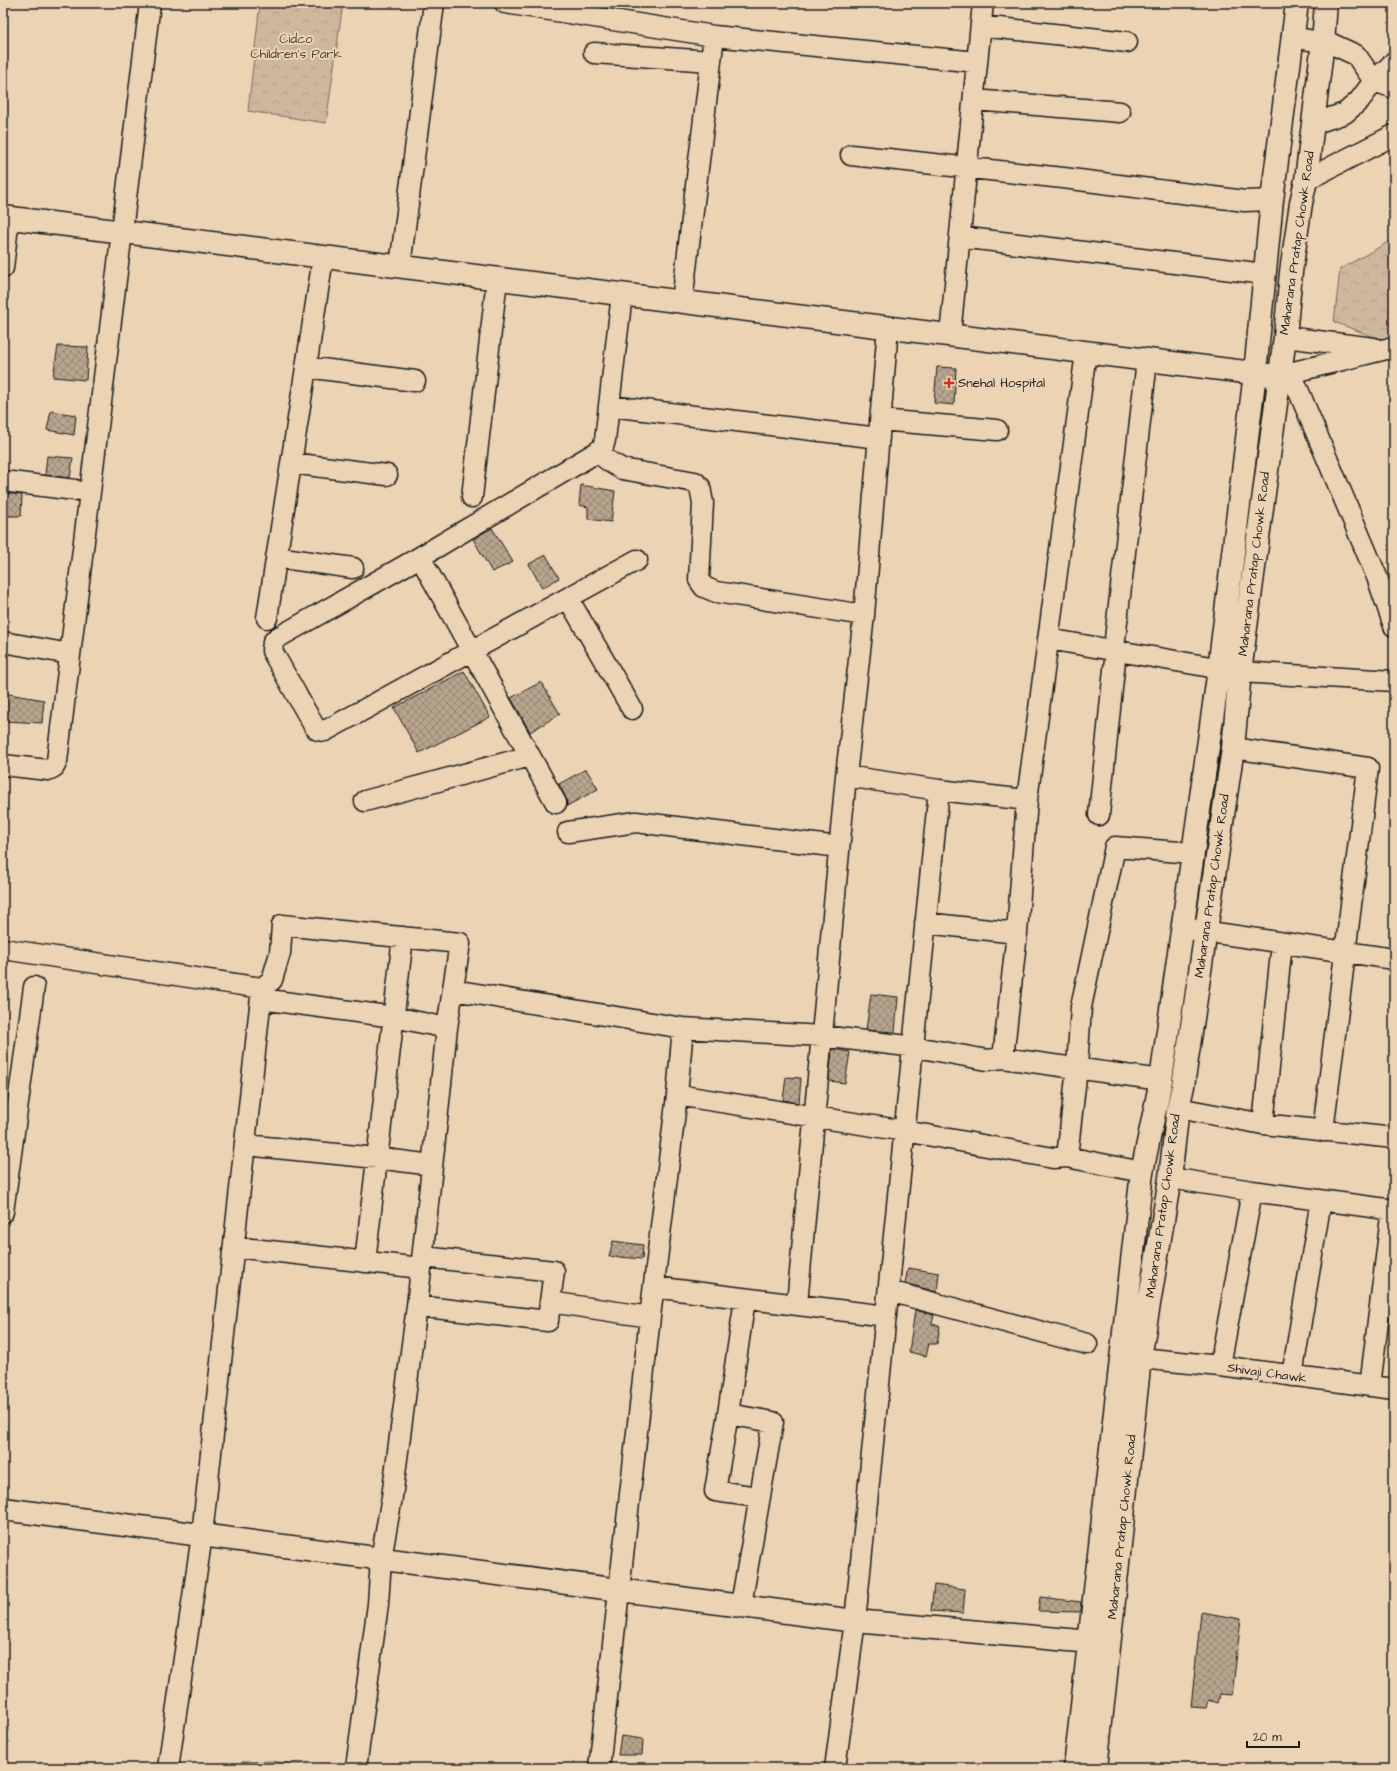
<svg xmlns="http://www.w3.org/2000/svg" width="1397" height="1771" font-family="'Architects Daughter',sans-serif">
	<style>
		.grass { fill: #cdb89d; stroke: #746a5c }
		.forest { fill: url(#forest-crowns); stroke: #746a5c }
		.building { fill: url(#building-cross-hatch); stroke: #1c1c1c }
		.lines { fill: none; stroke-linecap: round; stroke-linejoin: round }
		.street-casing { stroke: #1c1c1c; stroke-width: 23 }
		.secondary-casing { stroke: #1c1c1c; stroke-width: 25 }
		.street { stroke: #ebd3b3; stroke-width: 20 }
		.secondary { stroke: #ebd3b3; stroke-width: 22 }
		.poi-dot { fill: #c8321e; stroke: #ebd3b3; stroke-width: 1.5 }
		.labels { text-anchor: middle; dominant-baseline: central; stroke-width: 4; stroke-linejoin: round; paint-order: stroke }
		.park-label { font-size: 13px; fill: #48433c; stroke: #ebd3b3 }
		.street-label { font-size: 13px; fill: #1c1c1c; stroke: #ebd3b3 }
		.poi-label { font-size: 13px; fill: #1c1c1c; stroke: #ebd3b3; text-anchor: start }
	</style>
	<defs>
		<pattern id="forest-crowns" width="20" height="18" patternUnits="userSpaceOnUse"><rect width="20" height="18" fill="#cdb89d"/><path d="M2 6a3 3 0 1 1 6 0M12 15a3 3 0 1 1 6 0" fill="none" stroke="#af9e87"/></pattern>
		<pattern id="building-cross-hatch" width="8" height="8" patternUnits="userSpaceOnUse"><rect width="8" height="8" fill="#b8a58e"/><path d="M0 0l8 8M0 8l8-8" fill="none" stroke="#958673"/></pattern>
	</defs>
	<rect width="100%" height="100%" fill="#ebd3b3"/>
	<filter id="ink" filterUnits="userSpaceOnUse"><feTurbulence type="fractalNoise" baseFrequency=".025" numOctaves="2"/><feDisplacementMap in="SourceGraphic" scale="8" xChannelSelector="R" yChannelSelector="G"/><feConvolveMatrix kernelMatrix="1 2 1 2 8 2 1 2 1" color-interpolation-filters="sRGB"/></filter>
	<g filter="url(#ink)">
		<path class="grass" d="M270,1761l55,7h-92l9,-6z"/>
		<path class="forest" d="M260,3h83l-17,120 -78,-12z
			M1394,239v96l-9,6 -51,-19 6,-53z"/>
		<path class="building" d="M58,346l30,1 -2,33 -33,-3z
			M937,367l19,1 -2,37 -20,-2z
			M51,411l25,4 -2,20 -27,-5z
			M47,456l26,2 -3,20 -25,-3z
			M581,485l34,6 -4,31 -23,-3v-12l-9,-2z
			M3,493l19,2 -1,21h-18z
			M492,528l21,34 -21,10 -19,-33z
			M546,555l13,23 -17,10 -13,-24z
			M464,671l26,46 -71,36 -25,-45z
			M541,682l19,32 -30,18 -19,-34z
			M3,693l41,7 -2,23 -39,-2z
			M586,769l12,20 -31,17 -1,-8 -7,-14z
			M871,994l27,3 -3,35 -29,-2z
			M832,1049l18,3 -5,31 -16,-2z
			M786,1077l15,1 -2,25 -16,-3z
			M613,1241l30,4 -1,14 -33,-3z
			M908,1268l31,5 -2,19 -32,-9z
			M915,1310l19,5 -2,9 8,2 -3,18h-8l-3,12 -17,-4z
			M934,1585l31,4 -2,24 -32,-2z
			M1040,1597l41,5 -1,10 -42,-1z
			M1201,1612l40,7 -9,76 -12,-1 -2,9 -9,-3 -2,8 -16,-1z
			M621,1736l22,3 -1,16h-24z"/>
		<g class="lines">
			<g class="street-casing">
				<path id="street" d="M505,3l209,33
					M981,26l146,16
					M1292,37l40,7 24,11 18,26 20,7
					M594,53l117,8
					M974,100l146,12
					M1313,124l32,-11 14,-12 15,-20 20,-19
					M851,155l212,23 182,23 27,-1
					M1306,180l88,-45
					M960,237l305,37
					M400,266l34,-263
					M3,268l6,-51
					M622,294l-17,146 -2,7 -6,5 -177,105 -143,81 -4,4 -1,9 42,75 4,4 7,1 312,-171
					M682,302l32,-266 263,26
					M888,327l-24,288 -18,161 93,14 88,10 59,-448
					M950,335l33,-332
					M1285,337l89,11
					M306,367l109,14
					M1291,373l86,204 17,49
					M1278,376l108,-27
					M610,406l269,32
					M880,420l117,10
					M597,452l13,10 12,7 73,13 5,5 3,16 -4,77 5,7 12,5 148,23
					M291,463l96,12
					M3,481l72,9
					M472,497l25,-218
					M276,557l77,11
					M420,557l136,246
					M568,598l64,111
					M267,618l56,-360
					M1048,639l192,33 154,9
					M3,642l67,12
					M1233,748l135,20 -45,363
					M3,765l45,5 6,-3 3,-6 93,-758
					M365,801l165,-45
					M1099,815l17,-165 -2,-2 33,-288
					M568,832l68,-10 203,25
					M925,923l92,10
					M1182,928l212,31
					M3,949l259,39 -60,547 -34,233
					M262,988l10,-8 8,-27 2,-28 178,18 -13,85 -30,278 -25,191 -11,62 -3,45 -22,164
					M453,990l230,38 139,8 94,11 71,13 16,-2 158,22
					M261,999l133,18 53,11
					M1003,1058l14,-125 10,-133
					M677,1095l228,36 148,27 14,-1 75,15
					M1178,1108l85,16 131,14
					M1263,1124l19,-181
					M245,1145l132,13 55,7
					M1067,1157l10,-89 4,-61 34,-160 78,6
					M1170,1178l82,13 142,19
					M3,1212l31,-225
					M234,1247l187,21
					M423,1257l131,14 -4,31
					M365,1262l38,-325
					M654,1287l232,29
					M889,1291l198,53
					M797,1304l49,-528
					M417,1306l131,15 2,-19 100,15
					M1140,1358l80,8 174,23
					M1220,1366l32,-175
					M1292,1376l29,-176
					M1370,1386l22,-177
					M728,1414l-13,77 43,6
					M741,1605l32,-183 -45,-8 17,-115
					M599,1768l51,-451 27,-222 6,-67
					M835,1768l20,-147 84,-831"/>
			</g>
			<g class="secondary-casing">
				<path id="secondary" d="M3,217l1266,158
					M3,1509l852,112 248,22
					M1075,1768l67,-596 19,-92 58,-411 36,-296 17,-173 25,-197
					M1096,1768l44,-410 30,-180 8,-70 5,-22 50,-338 7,-76 45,-335 6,-65 10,-69 5,-23 17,-138 3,-39"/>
			</g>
			<use href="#street" class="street"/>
			<use href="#secondary" class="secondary"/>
		</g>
	</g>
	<path class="poi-dot" d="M947 377h4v4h4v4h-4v4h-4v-4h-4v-4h4z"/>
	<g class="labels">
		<g class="park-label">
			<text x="296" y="39">Cidco<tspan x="296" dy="15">Children's Park</tspan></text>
		</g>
		<g class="street-label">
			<text transform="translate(1297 243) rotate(-82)">Maharana Pratap Chowk Road</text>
			<text transform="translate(1254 564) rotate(-83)">Maharana Pratap Chowk Road</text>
			<text transform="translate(1212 886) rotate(-82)">Maharana Pratap Chowk Road</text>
			<text transform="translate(1163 1206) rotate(-82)">Maharana Pratap Chowk Road</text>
			<text transform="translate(1267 1373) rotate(8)">Shivaji Chawk</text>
			<text transform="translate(1122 1527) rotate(-84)">Maharana Pratap Chowk Road</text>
		</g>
		<g class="poi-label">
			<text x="958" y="383">Snehal Hospital</text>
		</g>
	</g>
	<rect width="1397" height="1771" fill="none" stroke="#ebd3b3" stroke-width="16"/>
	<rect x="8" y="8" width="1381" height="1755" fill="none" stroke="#1c1c1c" stroke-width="1.5" filter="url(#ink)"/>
	<path d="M1247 1741v6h52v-6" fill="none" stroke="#1c1c1c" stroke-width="2"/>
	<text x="1253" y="1741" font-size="12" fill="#1c1c1c" stroke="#ebd3b3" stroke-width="3" paint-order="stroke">20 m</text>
</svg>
